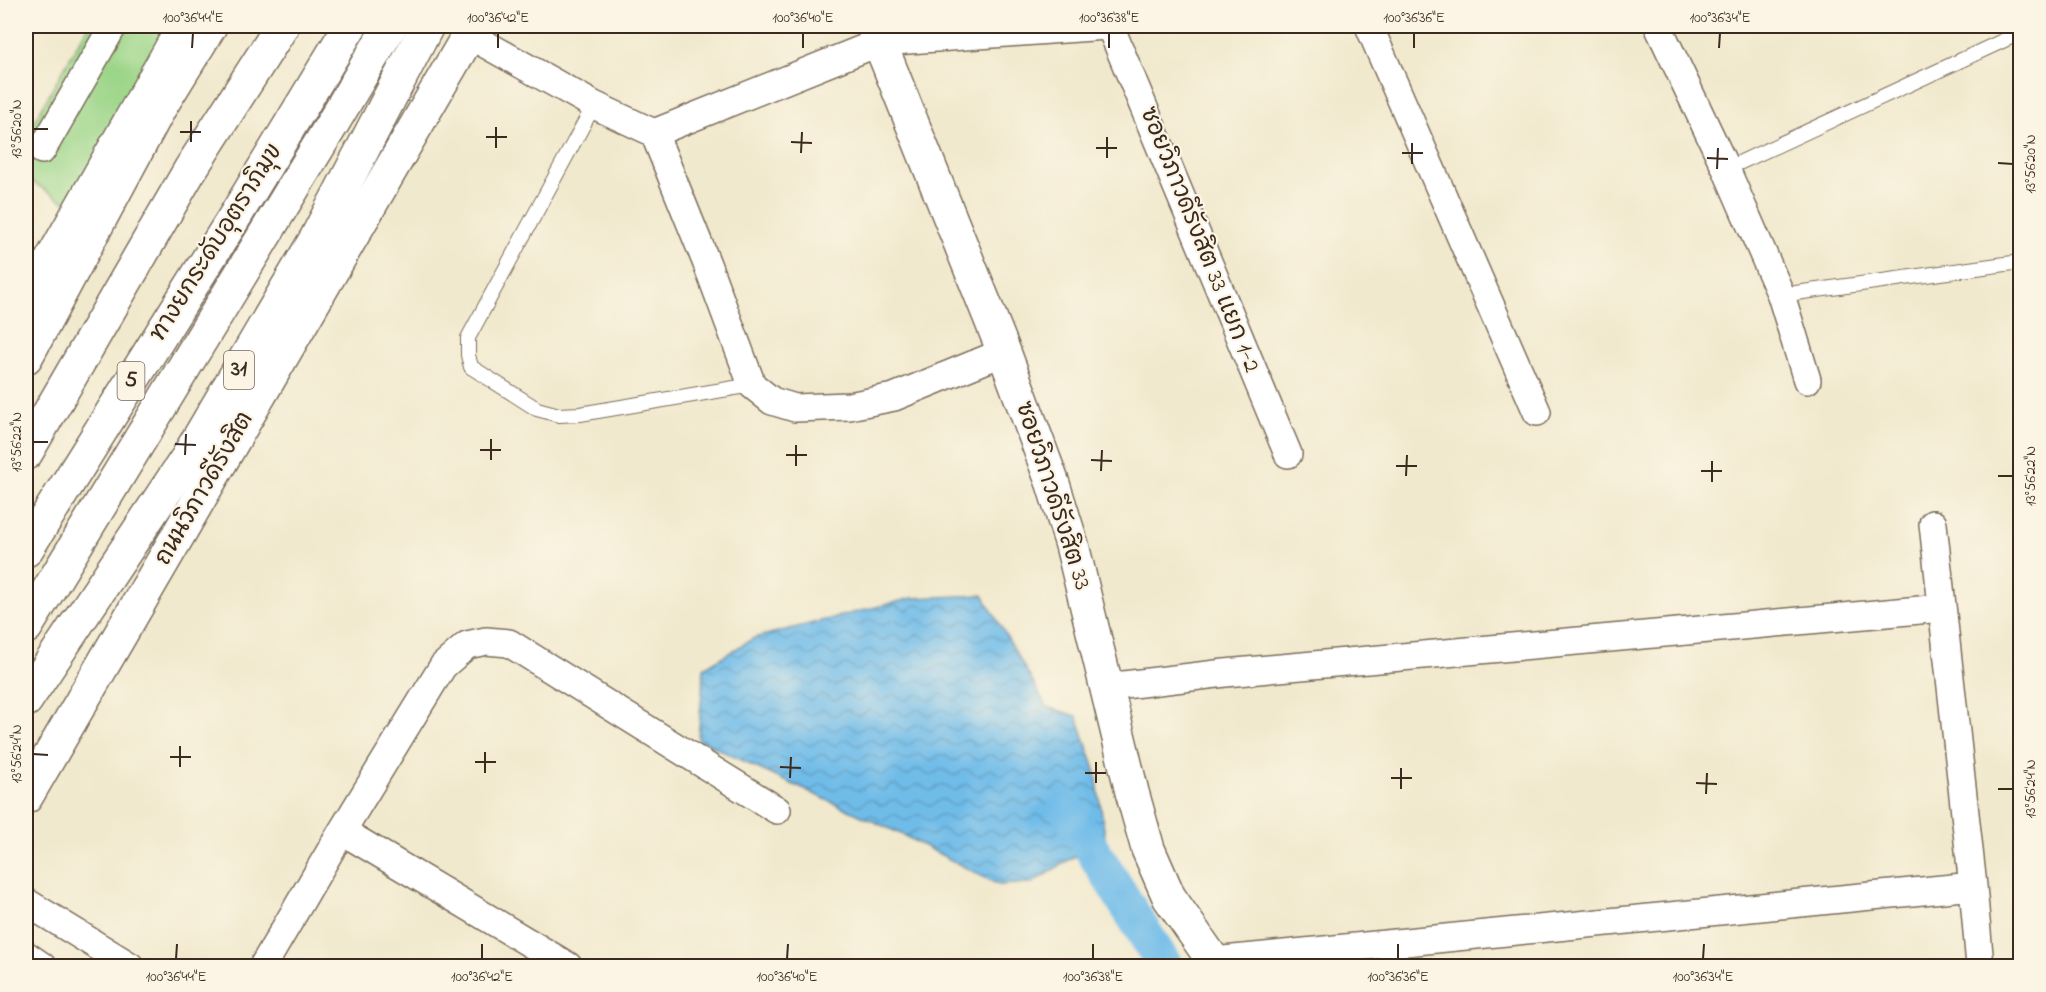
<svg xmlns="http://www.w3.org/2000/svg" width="2046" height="992" font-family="'Indie Flower','Playpen Sans Thai',sans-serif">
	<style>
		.green { fill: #9bd588; stroke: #6b8053; stroke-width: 1.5 }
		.water { fill: url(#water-waves); stroke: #557384; stroke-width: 1.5 }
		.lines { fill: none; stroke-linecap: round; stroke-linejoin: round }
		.canal { stroke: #6fbce9; stroke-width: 36 }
		.service-casing { stroke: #7b6d5b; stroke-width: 16 }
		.minor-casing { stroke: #7b6d5b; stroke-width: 30 }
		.tertiary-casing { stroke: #7b6d5b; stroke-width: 36 }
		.secondary-casing { stroke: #7b6d5b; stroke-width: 36 }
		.trunk-casing { stroke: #7b6d5b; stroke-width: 36 }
		.motorway-casing { stroke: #7b6d5b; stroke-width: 36 }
		.service { stroke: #fff; stroke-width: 14 }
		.minor { stroke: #fff; stroke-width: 27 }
		.tertiary { stroke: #fff; stroke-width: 33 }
		.secondary { stroke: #fff; stroke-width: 33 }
		.trunk { stroke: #fff; stroke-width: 33 }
		.motorway { stroke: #fff; stroke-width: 33 }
		.ticks { fill: none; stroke: #3b2a1e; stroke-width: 2 }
		.labels { text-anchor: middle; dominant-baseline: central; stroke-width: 4.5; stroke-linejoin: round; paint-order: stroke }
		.shield { fill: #fcf5e5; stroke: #75675a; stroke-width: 1.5 }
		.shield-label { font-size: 22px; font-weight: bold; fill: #3b2a1e }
		.street-label { font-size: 24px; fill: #3b2a1e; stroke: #fcf5e5 }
		.neatline { fill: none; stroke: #3b2a1e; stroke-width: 2 }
		.ticks-label { font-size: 15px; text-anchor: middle; fill: #3b2a1e }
	</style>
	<defs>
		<pattern id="water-waves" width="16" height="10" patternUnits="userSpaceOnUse" patternTransform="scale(1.5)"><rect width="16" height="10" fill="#6fbce9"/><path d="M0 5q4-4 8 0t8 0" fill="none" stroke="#5c99bc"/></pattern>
	</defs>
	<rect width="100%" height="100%" fill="#fcf5e5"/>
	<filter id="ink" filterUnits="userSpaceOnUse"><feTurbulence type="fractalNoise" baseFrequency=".0167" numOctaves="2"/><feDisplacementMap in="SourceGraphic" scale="12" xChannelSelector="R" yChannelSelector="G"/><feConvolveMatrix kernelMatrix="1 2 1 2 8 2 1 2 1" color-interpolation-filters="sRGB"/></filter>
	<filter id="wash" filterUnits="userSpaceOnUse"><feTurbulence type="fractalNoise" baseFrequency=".008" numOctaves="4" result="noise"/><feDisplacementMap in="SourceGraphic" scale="24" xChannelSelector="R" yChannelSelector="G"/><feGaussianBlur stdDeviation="1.35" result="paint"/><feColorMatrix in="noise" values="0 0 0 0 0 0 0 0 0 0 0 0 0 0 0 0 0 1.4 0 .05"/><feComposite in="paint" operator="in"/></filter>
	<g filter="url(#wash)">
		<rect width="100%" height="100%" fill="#f1e9cd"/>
		<path class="green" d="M88,26h85l-99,182 -48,-30v-42z"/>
		<path class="water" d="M983,595l64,112 30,9 19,57 9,64 -73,46 -33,2 -100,-52 -142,-65 -59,-29 6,-71 50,-30 158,-40z"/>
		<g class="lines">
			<path class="canal" d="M1065,806l100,160"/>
		</g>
	</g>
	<g filter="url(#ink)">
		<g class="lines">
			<g class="service-casing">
				<path id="service" d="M594,105l-126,233v17l3,12 66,42 22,6 21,-1 172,-29
					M1726,169l283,-131
					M1781,295l239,-33"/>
			</g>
			<g class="minor-casing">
				<path id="minor" d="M1110,26l178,428
					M1369,26l168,386
					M1658,26l68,143 55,126 26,85
					M469,35l125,70 60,28 53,131 45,121 20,16 23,7 54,-2 45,-9 110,-45
					M654,133l226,-91 226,-16
					M42,150l71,-124
					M1933,524l40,362 7,80
					M1107,687l118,-14 717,-65
					M342,831l226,135
					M26,902l104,64
					M26,955l16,11
					M1213,961l760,-75
					M263,966l79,-135 101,-165 24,-21 19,-4 23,2 268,167"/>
			</g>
			<g class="tertiary-casing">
				<path id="tertiary" d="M873,26l131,326 49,132 19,61 60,247 16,57 21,48 48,69"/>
			</g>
			<g class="secondary-casing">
				<path id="secondary" d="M26,305l158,-279
					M26,797l448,-771"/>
			</g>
			<g class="trunk-casing">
				<path id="trunk" d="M26,357l134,-250 50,-81
					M26,627l308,-506 56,-95"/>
			</g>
			<g class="motorway-casing">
				<path id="motorway" d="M26,453l164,-283 92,-144
					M26,550l211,-337 113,-187
					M26,700l160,-240 131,-223 110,-211"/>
			</g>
			<use href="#service" class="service"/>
			<use href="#minor" class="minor"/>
			<use href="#tertiary" class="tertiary"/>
			<use href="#secondary" class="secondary"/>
			<use href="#trunk" class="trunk"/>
			<use href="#motorway" class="motorway"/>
		</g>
	</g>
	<path class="ticks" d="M192,48l1,-15M498,48v-15M803,48v-15M1109,48v-15M1414,48v-15M1719,48l1,-15M33,129h15M180,132h21M486,137h21M191,142v-21M791,142l21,1M496,148v-21M1096,148h21M801,153l1,-21M1402,153h21M1107,158v-21M1707,158l21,1M1998,163l15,1M1412,164v-21M1717,169l1,-21M33,442h15M175,444l21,1M480,450h21M185,455l1,-21M786,455h21M491,460v-21M1091,460l21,1M796,466v-21M1396,466h21M1101,471l1,-21M1701,471h21M1406,476l1,-21M1998,476h15M1712,482v-21M33,754l15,1M170,757h21M475,762h21M180,767v-21M780,767l21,1M485,773v-21M1085,773h21M790,778l1,-21M1391,778h21M1096,783v-21M1696,783l21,1M1401,789v-21M1998,789h15M1706,794l1,-21M176,959l1,-15M482,959v-15M787,959l1,-15M1093,959v-15M1398,959v-15M1703,959l1,-15"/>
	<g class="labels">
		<g class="shield">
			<rect x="224" y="351" width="30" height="38" rx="4.5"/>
			<rect x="117.5" y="362" width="27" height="38" rx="4.5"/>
		</g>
		<g class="shield-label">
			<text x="239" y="370">31</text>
			<text x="131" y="381">5</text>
		</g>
		<g class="street-label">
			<text transform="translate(1199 240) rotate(68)">ซอยวิภาวดีรังสิต 33 แยก 1-2</text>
			<text transform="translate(217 243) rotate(-58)">ทางยกระดับอุตราภิมุข</text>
			<text transform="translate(205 489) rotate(-60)">ถนนวิภาวดีรังสิต</text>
			<text transform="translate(1052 496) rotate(72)">ซอยวิภาวดีรังสิต 33</text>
		</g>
	</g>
	<rect width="2046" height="992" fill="none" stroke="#fcf5e5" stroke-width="66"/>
	<rect x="33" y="33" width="1980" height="926" class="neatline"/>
	<g class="ticks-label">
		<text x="193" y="22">100°36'44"E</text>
		<text x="498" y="22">100°36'42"E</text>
		<text x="803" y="22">100°36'40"E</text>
		<text x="1109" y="22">100°36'38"E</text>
		<text x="1414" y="22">100°36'36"E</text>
		<text x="1720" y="22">100°36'34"E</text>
		<text transform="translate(16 129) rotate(-90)" y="5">13°56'20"N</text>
		<text transform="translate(2030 164) rotate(-90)" y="5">13°56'20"N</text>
		<text transform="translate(16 442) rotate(-90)" y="5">13°56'22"N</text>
		<text transform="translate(2030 476) rotate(-90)" y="5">13°56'22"N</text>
		<text transform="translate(16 754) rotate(-90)" y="5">13°56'24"N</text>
		<text transform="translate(2030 789) rotate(-90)" y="5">13°56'24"N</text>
		<text x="176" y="981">100°36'44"E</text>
		<text x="482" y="981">100°36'42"E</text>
		<text x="787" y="981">100°36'40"E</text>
		<text x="1093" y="981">100°36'38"E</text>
		<text x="1398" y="981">100°36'36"E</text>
		<text x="1703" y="981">100°36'34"E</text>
	</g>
</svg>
